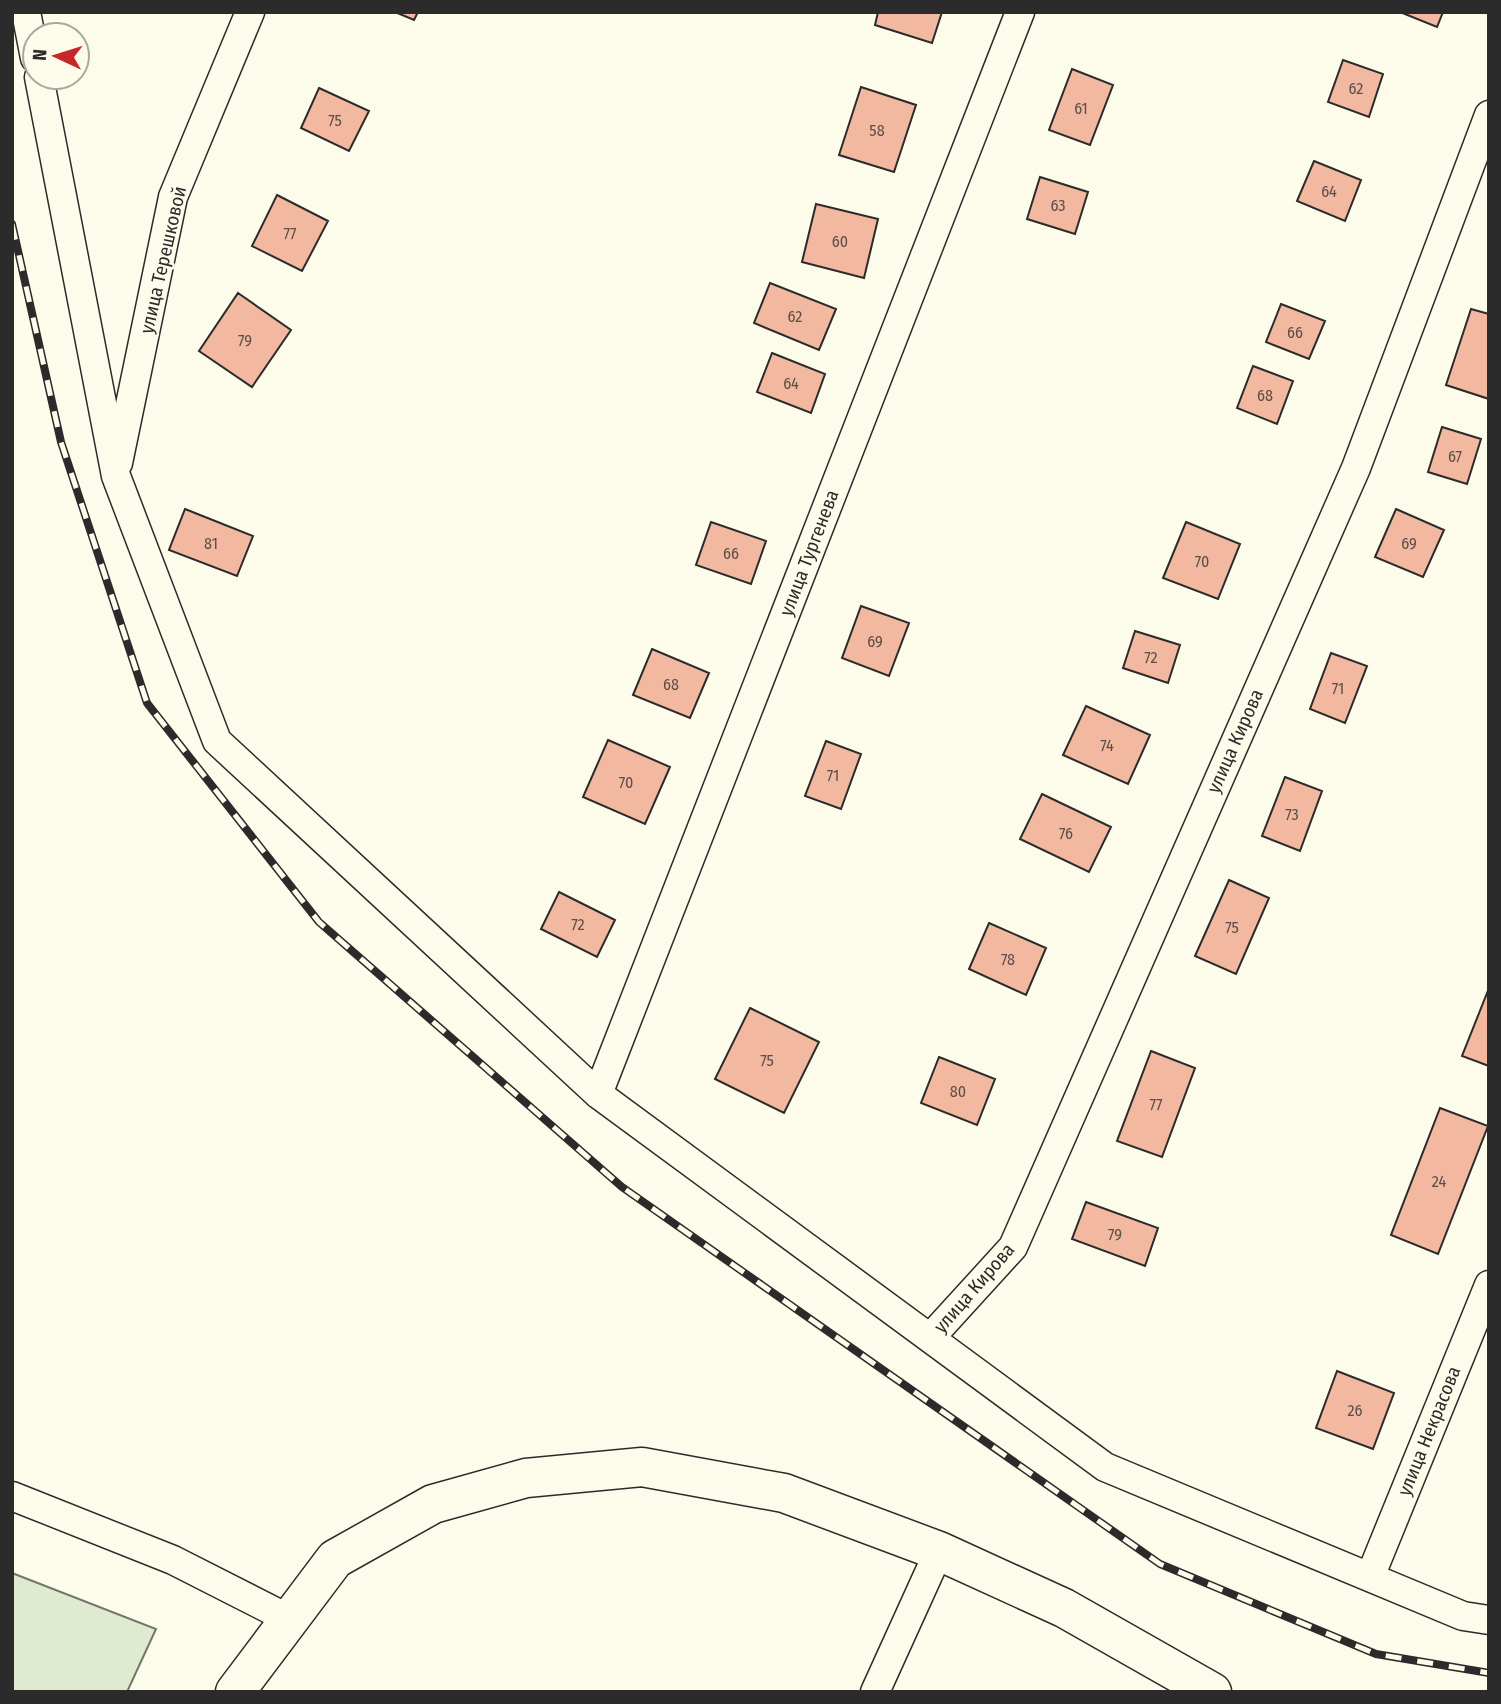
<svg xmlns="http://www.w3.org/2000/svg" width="1501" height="1704" font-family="'Fira Sans Condensed',sans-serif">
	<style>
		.green { fill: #deebd1; stroke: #74746e; stroke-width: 2 }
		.building { fill: #f2b8a0; stroke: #2b2b2b; stroke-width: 2 }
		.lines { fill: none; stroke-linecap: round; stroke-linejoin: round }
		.street-casing { stroke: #2b2b2b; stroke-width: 31 }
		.secondary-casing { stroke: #2b2b2b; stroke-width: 41 }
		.street { stroke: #fdfbea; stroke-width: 28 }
		.secondary { stroke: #fdfbea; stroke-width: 38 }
		.rail-casing { stroke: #2b2b2b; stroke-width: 8 }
		.rail { stroke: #fdfbea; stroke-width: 5; stroke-dasharray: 16; stroke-linecap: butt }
		.labels { text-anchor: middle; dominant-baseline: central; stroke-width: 5; stroke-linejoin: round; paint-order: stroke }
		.number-label { font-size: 16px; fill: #5d4e48 }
		.street-label { font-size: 19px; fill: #2b2b2b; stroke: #fdfbea }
	</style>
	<rect width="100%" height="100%" fill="#fdfbea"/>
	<path class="green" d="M12,1573l144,56 -29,63h-115z"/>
	<path class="building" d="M395,12h23l-4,8z
		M878,12h64l-10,31 -57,-18z
		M1400,12h43l-6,15z
		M1343,60l40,14 -14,43 -41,-15z
		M1072,69l41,16 -23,60 -41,-15z
		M861,87l55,18 -22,67 -55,-17z
		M319,88l50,23 -20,40 -48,-23z
		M1314,161l47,19 -16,41 -48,-20z
		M1040,177l48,15 -13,42 -48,-15z
		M277,195l51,26 -26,50 -50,-25z
		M816,204l62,15 -14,59 -62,-16z
		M770,283l66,26 -17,41 -65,-27z
		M238,293l53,37 -39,57 -53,-36z
		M1281,304l44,17 -16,38 -43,-17z
		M1471,309l18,5v85l-43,-14z
		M772,353l53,21 -14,39 -54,-21z
		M1253,366l40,15 -16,43 -40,-16z
		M1442,427l39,12 -14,45 -39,-12z
		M185,509l68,27 -16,40 -68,-26z
		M1396,509l48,21 -21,47 -48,-20z
		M711,522l55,19 -15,43 -55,-19z
		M1186,522l54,22 -22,55 -55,-21z
		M861,606l48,17 -20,53 -47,-18z
		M1135,631l45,14 -12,38 -45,-15z
		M652,649l57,24 -19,45 -57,-23z
		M1331,653l36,13 -22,57 -35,-14z
		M1086,706l64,29 -22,49 -65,-29z
		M608,740l62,27 -25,57 -62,-27z
		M826,741l35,13 -20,55 -36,-13z
		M1285,777l37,14 -22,60 -38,-15z
		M1042,794l69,33 -22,45 -69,-33z
		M1229,880l40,18 -33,76 -41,-18z
		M559,892l56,28 -18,37 -56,-28z
		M989,923l57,25 -20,47 -57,-26z
		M1489,988v78l-27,-10z
		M750,1008l69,34 -35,71 -69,-34z
		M1151,1051l44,17 -33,89 -45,-16z
		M939,1057l56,22 -18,46 -56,-22z
		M1440,1108l48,18 -50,128 -47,-19z
		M1086,1202l72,26 -13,38 -73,-27z
		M1337,1371l57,22 -21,56 -57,-21z"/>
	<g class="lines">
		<g class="street-casing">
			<path id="street" d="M26,12l9,46
				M39,77l77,399 101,265 381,353 507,373 358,149 26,4
				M118,463l55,-266 77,-185
				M598,1094l422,-1082
				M930,1338l83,-91 343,-779 133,-353
				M12,1496l161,64 116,59
				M1370,1577l119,-292
				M875,1692l64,-141"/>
		</g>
		<g class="secondary-casing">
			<path id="secondary" d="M235,1692l100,-133 98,-55 93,-26 116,-11 142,26 155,58 125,57 148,84"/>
		</g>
		<use href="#street" class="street"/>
		<use href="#secondary" class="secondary"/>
		<g class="rail-casing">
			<path id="rail" d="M12,224l49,218 86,261 172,219 303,265 538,377 216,90 113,19"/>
		</g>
		<use href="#rail" class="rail"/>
	</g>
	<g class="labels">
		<g class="number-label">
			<text x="1356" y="88">62</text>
			<text x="1081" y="108">61</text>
			<text x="335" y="120">75</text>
			<text x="877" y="130">58</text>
			<text x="1329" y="191">64</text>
			<text x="1058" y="205">63</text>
			<text x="290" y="233">77</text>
			<text x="840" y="241">60</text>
			<text x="795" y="316">62</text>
			<text x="1295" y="332">66</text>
			<text x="245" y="340">79</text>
			<text x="791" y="383">64</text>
			<text x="1265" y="395">68</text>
			<text x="1455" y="456">67</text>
			<text x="211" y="543">81</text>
			<text x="1409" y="543">69</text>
			<text x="731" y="553">66</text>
			<text x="1202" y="561">70</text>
			<text x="875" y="641">69</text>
			<text x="1151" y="657">72</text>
			<text x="671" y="684">68</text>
			<text x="1338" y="688">71</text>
			<text x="1107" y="745">74</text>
			<text x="833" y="775">71</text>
			<text x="626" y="782">70</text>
			<text x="1292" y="814">73</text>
			<text x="1066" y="833">76</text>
			<text x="578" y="924">72</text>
			<text x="1232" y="927">75</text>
			<text x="1008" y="959">78</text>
			<text x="767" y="1060">75</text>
			<text x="958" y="1091">80</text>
			<text x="1156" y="1104">77</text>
			<text x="1439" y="1181">24</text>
			<text x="1115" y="1234">79</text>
			<text x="1355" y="1410">26</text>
		</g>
		<g class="street-label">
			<text transform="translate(163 260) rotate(-77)">улица Терешковой</text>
			<text transform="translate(809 553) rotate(-69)">улица Тургенева</text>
			<text transform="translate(1235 741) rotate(-66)">улица Кирова</text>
			<text transform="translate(974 1288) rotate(-49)">улица Кирова</text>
			<text transform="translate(1429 1431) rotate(-68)">улица Некрасова</text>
		</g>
	</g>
	<rect width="1501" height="1704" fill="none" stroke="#2b2b2b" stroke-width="28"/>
	<g transform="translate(56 56) rotate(274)"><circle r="33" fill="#fdfbea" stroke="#a9a89e" stroke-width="2"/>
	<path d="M0-5L12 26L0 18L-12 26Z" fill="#c62828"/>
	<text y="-10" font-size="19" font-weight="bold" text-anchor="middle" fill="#2b2b2b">N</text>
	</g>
</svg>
